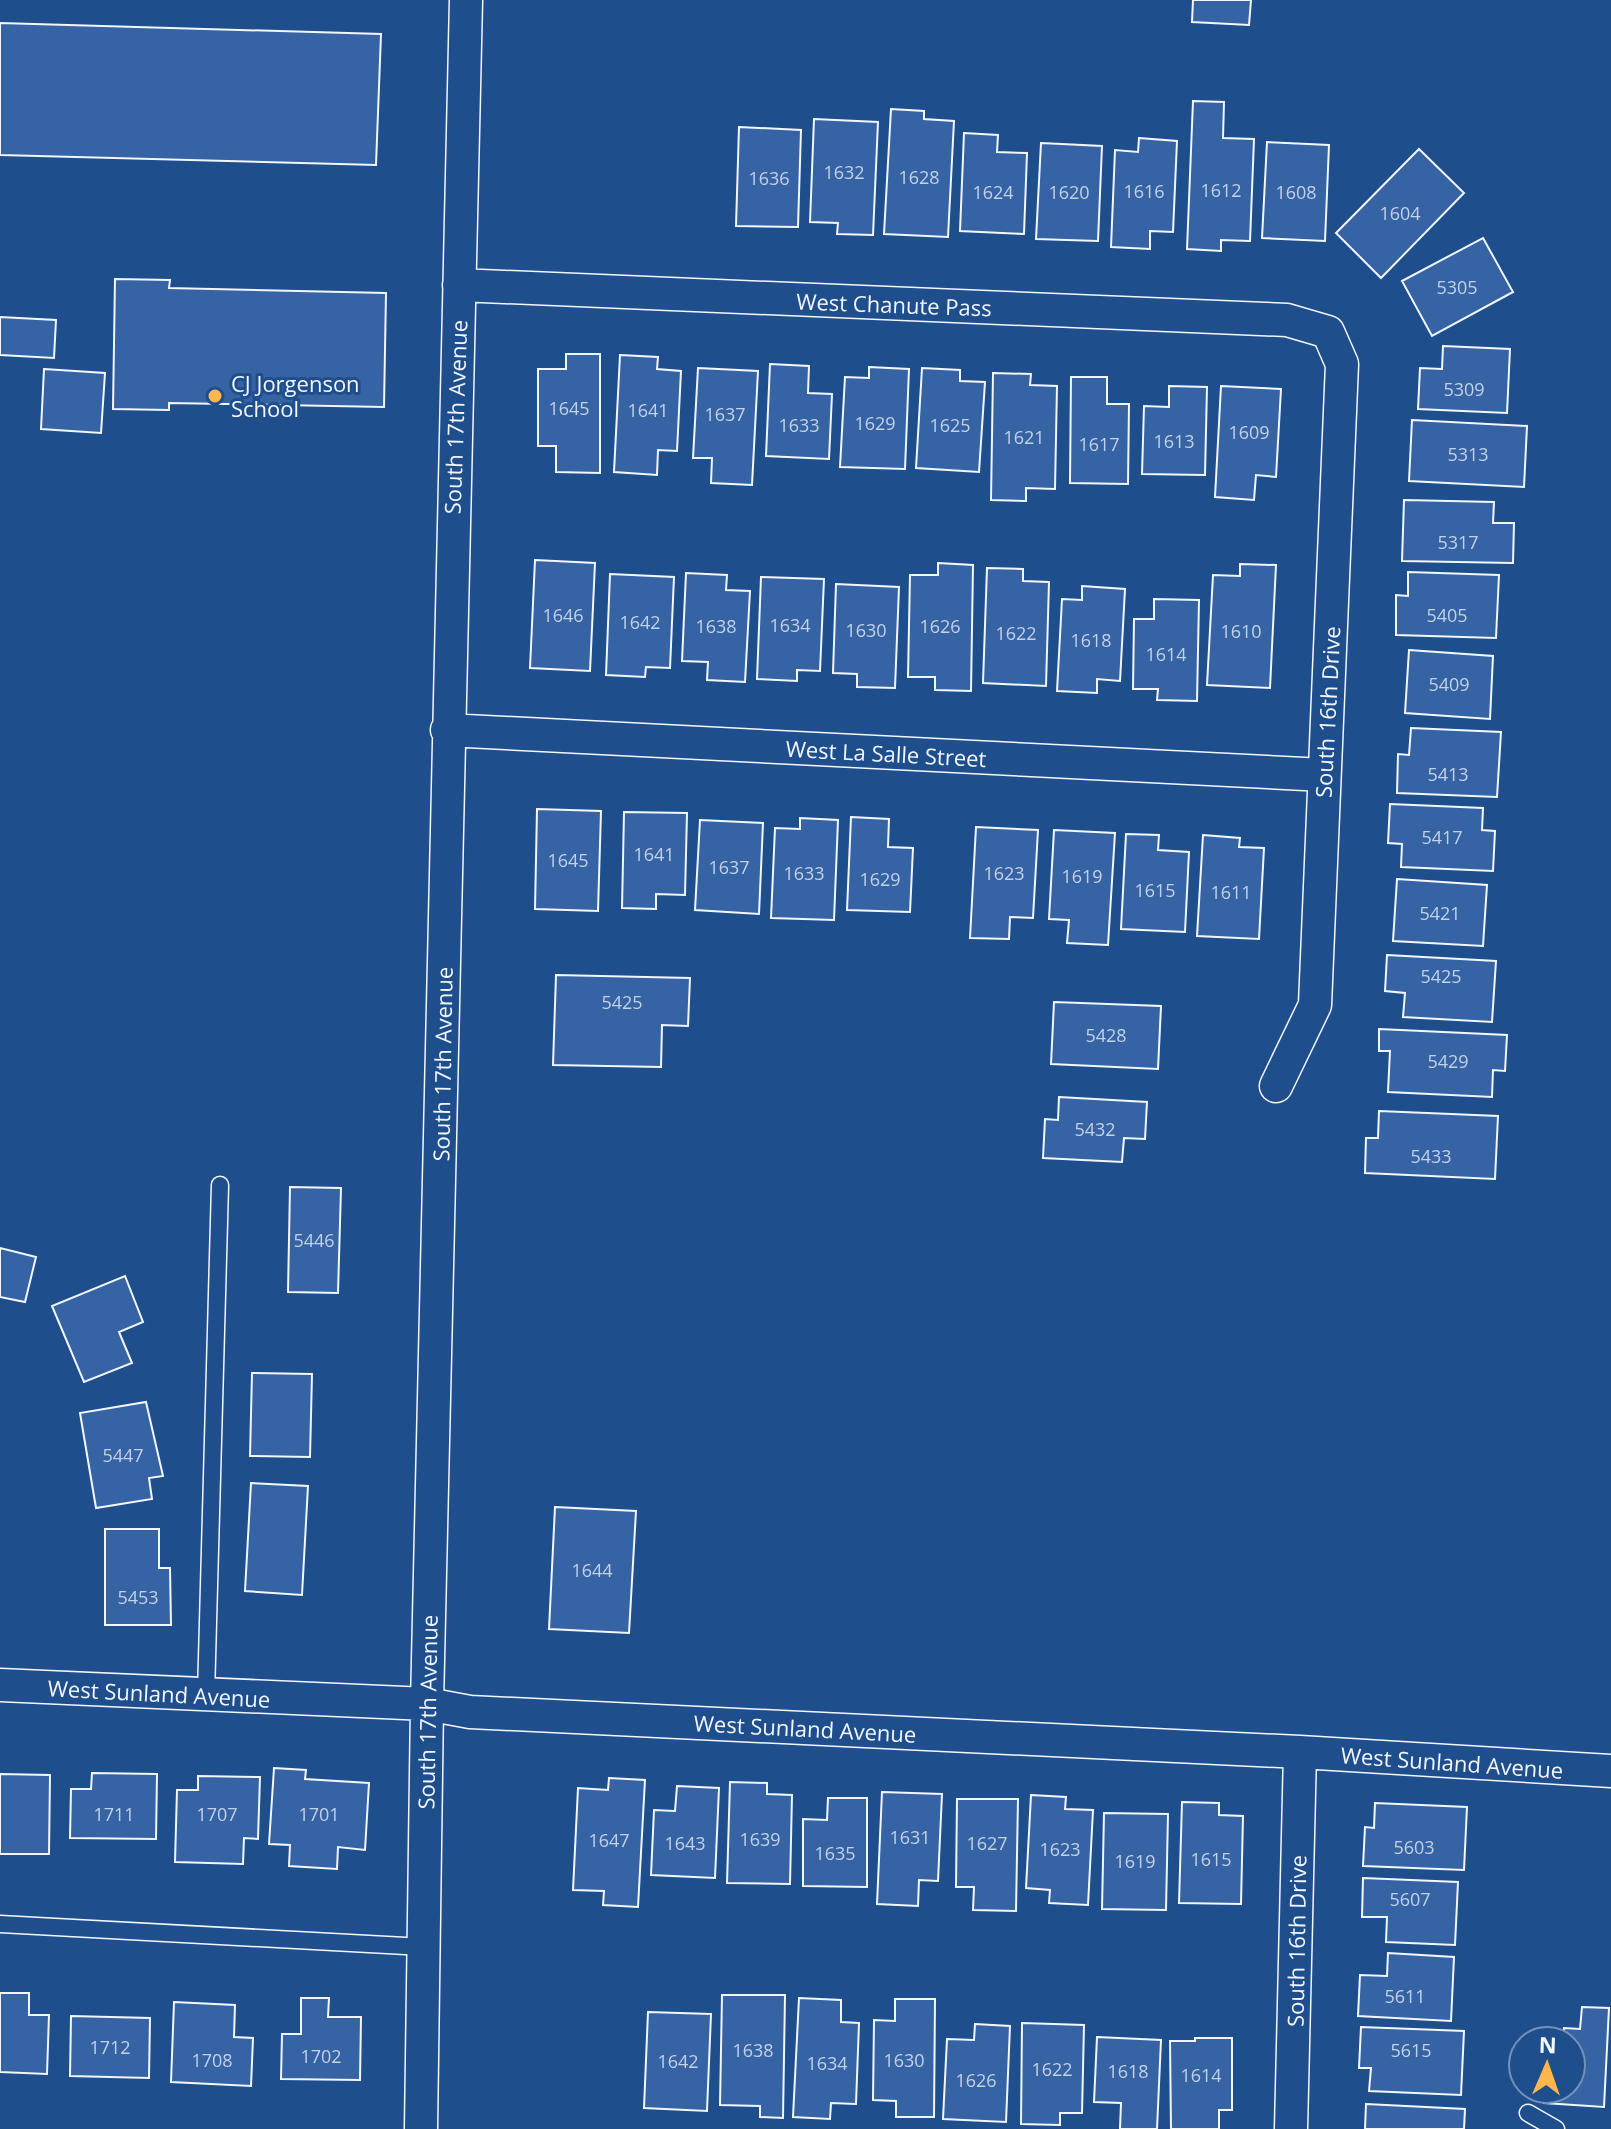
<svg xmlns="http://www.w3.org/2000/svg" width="1611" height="2129" font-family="'Open Sans',sans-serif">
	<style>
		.building { fill: #3563a3; stroke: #f2f6ff; stroke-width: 2 }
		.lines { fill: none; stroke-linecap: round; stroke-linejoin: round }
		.service-casing { stroke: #f2f6ff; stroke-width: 19 }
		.minor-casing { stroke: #f2f6ff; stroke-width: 35 }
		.service { stroke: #1f4e8c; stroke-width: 16 }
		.minor { stroke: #1f4e8c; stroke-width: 32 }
		.poi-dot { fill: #ffb74d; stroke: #1f4e8c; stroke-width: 3 }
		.labels { text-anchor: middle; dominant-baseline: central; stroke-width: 6; stroke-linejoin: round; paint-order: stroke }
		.number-label { font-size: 18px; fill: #c3d1e8 }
		.street-label { font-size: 22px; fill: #f2f6ff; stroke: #1f4e8c }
		.poi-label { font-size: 22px; fill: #f2f6ff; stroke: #1f4e8c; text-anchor: start }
	</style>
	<rect width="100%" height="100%" fill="#1f4e8c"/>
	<path class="building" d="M1193,0h58l-2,25 -57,-3z
		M0,23l381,11 -5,131 -376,-10z
		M1193,101l31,1 -1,36 31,1 -4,102 -29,-1v11l-34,-2z
		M891,109l33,2v8l30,2 -6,116 -64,-3z
		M814,119l64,3 -5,113 -36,-1 1,-11 -28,-1z
		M739,127l62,3 -3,97 -62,-1z
		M964,133l34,2 -1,17 30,1 -3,81 -64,-3z
		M1139,138l38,3 -4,91 -23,-1v18l-39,-2 4,-97 23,2z
		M1267,142l62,3 -4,96 -63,-3z
		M1041,143l61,3 -4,95 -62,-2z
		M1419,149l45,44 -83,85 -45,-45z
		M1483,238l30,54 -81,44 -30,-55z
		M115,279l55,1 -1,8 217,5 -2,114 -215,-4v7l-56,-1z
		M0,317l56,3 -2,38 -54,-3z
		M1443,346l67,3 -3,64 -89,-4 2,-41 22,1z
		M566,354h34v119l-44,-1v-26h-18v-77h28z
		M620,355l38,2 -1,12 24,2 -4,80 -19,-1 -1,25 -43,-3z
		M770,364l39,2 -1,27 24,1 -3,65 -63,-3z
		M869,367l40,2 -4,100 -65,-2 5,-90 24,1z
		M698,368l60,3 -6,114 -41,-2 1,-25h-19z
		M922,368l38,2v11l25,1 -6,90 -63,-4z
		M44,369l61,4 -4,60 -60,-4z
		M993,373l38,1 -1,11 27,1 -2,103 -29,-1v13l-35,-1z
		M1071,377h36v27h22l-1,80 -58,-1z
		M1169,386l38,1 -2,88 -63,-1 2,-68 25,1z
		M1221,386l60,3 -5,88 -20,-2 -2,25 -39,-3z
		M1412,420l115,6 -3,61 -115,-6z
		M1404,500l90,2 -1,21h21l-1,40 -111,-2z
		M535,560l60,3 -5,108 -60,-3z
		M938,563l35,2 -2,126 -36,-1v-13h-27l2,-102h28z
		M1240,564l36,1 -6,123 -63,-3 6,-110 27,1z
		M987,568l36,1v12l26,1 -3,104 -63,-3z
		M1408,572l91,3 -3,63 -100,-3v-40l12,1z
		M686,573l41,2 -1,15 24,1 -5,91 -38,-2 1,-18 -26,-1z
		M610,574l64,3 -4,91 -24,-1 -1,10 -39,-2z
		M761,577l63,2 -4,92 -23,-1v11l-40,-2z
		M836,584l63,3 -4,101 -38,-1v-13l-24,-1z
		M1082,586l43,3 -5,92 -23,-2v14l-40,-2 5,-92 20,1z
		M1154,599l45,1 -2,101 -40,-1 1,-11h-25l1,-70h20z
		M1409,650l84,6 -3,63 -85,-6z
		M1411,728l90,4 -4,65 -100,-4 1,-39 11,1z
		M1390,804l93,4 -1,22 13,1 -2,40 -92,-4 1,-23 -14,-1z
		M537,809l64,2 -3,100 -63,-2z
		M624,812l63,1 -2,82 -29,-1v15l-34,-1z
		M851,817l38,2 -1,28 25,1 -3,64 -63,-2z
		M800,818l38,2 -4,100 -63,-2 4,-90 25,1z
		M700,820l63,3 -4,91 -64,-4z
		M976,827l62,3 -5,88 -23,-1 -1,22 -39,-1z
		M1054,830l61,3 -7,112 -41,-2 2,-23 -20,-1z
		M1126,834l33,1 -1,15 31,2 -4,80 -64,-3z
		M1203,835l37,3 -1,9 25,1 -5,91 -62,-3z
		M1397,879l90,6 -4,61 -90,-5z
		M1387,955l109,6 -4,61 -89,-5 2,-24 -20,-2z
		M556,975l134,3 -2,48 -26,-1 -1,42 -108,-2z
		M1054,1002l107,4 -3,63 -107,-5z
		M1379,1029l128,6 -2,36 -12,-1 -1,27 -104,-5 2,-41h-11z
		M1059,1097l88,5 -2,37 -21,-1 -2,24 -79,-4 2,-39 13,1z
		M1379,1111l119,5 -3,63 -130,-6 1,-35h12z
		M290,1187l51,1 -3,105 -50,-1z
		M0,1248l36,9 -11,45 -25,-5z
		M125,1276l18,46 -24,10 13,31 -48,19 -32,-76z
		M252,1373l60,1 -2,83 -60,-1z
		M146,1402l17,74 -14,2 3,21 -56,9 -16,-95z
		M251,1483l57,3 -6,109 -57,-4z
		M555,1507l81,4 -7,122 -80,-4z
		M105,1529h54v39h11l1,57h-66z
		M274,1768l32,2 -1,9 64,4 -4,67 -27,-3 -1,22 -48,-3 1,-21 -21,-1z
		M92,1773l65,1 -1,65 -86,-1 1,-49h20z
		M0,1774l50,1 -1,79h-49z
		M198,1776l62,1 -2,62 -14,-1 -1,26 -68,-2 2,-72h21z
		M609,1778l36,2 -7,127 -35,-2 1,-14 -31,-1 5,-102 30,2z
		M730,1782l37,1v11l25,1 -2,89 -63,-1z
		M677,1786l42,2 -4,90 -64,-3 3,-65 21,1z
		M882,1792l60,2 -4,87 -19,-1 -1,26 -41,-2z
		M1031,1795l35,2 -1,12 28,1 -5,95 -39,-2 1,-13 -24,-2z
		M828,1798h39v89l-64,-1v-67l24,1z
		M957,1799h61l-2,112 -43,-1 1,-23h-18z
		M1182,1802l37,1v12l24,1 -2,88 -62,-1z
		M1375,1803l92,4 -3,63 -101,-4 2,-39 9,1z
		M1104,1813l64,1 -2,96 -64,-1z
		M1363,1878l95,4 -3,63 -69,-3 1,-25h-25z
		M1388,1953l66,4 -3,64 -93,-5 2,-41 27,1z
		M0,1993h29v22h20l-2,59 -47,-2z
		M722,1995h63l-2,123 -23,-1v-11l-40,-1z
		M301,1998h28l-1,19h33l-1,63 -79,-1 1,-45h19z
		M799,1998l42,2v22l18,1 -3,81 -25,-1 -1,16 -37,-2z
		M895,1999h40l-1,118h-38v-16l-23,-1 1,-80 21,1z
		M174,2002l61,3 -1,32 19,1 -2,48 -80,-4z
		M1582,2007l27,1 -5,99 -60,-4v-14h27v-48h-8l1,-13 16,1z
		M648,2012l63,2 -4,97 -63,-3z
		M71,2016l79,2 -1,60 -79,-2z
		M1022,2023l62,2 -2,88h-22v12l-39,-1z
		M975,2024l35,2 -4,96 -63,-3 4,-80 27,1z
		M1361,2027l103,4 -3,64 -92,-4 2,-23h-12z
		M1097,2037l64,3 -4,89h-37l1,-26 -27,-1z
		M1195,2038h37v72h-13v19h-48l-1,-88h25z
		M1366,2104l99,5 -1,20h-99z"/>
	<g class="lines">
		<g class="service-casing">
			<path id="service" d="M206,1695l14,-510
				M0,1924l424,23
				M1528,2113l28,16"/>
		</g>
		<g class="minor-casing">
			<path id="minor" d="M459,285l828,35 41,12 14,32 -27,641 -39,81
				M447,730l877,45
				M0,1685l427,19 43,8 830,40 311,19
				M421,2129l6,-425 39,-1704
				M1291,2129l9,-377"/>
		</g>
		<use href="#service" class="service"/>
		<use href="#minor" class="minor"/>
	</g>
	<circle class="poi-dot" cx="215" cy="396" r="8"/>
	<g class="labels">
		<g class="number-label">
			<text x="844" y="172">1632</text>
			<text x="919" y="177">1628</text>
			<text x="769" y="178">1636</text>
			<text x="1221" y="190">1612</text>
			<text x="1144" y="191">1616</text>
			<text x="993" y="192">1624</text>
			<text x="1069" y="192">1620</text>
			<text x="1296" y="192">1608</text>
			<text x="1400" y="213">1604</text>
			<text x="1457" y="287">5305</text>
			<text x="1464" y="389">5309</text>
			<text x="569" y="408">1645</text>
			<text x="648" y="410">1641</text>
			<text x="725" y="414">1637</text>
			<text x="875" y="423">1629</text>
			<text x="799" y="425">1633</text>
			<text x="950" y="425">1625</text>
			<text x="1249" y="432">1609</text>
			<text x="1024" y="437">1621</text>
			<text x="1174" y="441">1613</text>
			<text x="1099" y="444">1617</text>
			<text x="1468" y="454">5313</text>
			<text x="1458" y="542">5317</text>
			<text x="563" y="615">1646</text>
			<text x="1447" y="615">5405</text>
			<text x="640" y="622">1642</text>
			<text x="790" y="625">1634</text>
			<text x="716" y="626">1638</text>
			<text x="940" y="626">1626</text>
			<text x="866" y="630">1630</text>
			<text x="1241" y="631">1610</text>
			<text x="1016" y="633">1622</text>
			<text x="1091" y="640">1618</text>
			<text x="1166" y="654">1614</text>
			<text x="1449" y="684">5409</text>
			<text x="1448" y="774">5413</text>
			<text x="1442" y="837">5417</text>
			<text x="654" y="854">1641</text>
			<text x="568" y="860">1645</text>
			<text x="729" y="867">1637</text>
			<text x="804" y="873">1633</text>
			<text x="1004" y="873">1623</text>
			<text x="1082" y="876">1619</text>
			<text x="880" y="879">1629</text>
			<text x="1155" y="890">1615</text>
			<text x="1231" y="892">1611</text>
			<text x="1440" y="913">5421</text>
			<text x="1441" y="976">5425</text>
			<text x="622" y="1002">5425</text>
			<text x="1106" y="1035">5428</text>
			<text x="1448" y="1061">5429</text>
			<text x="1095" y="1129">5432</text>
			<text x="1431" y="1156">5433</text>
			<text x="314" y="1240">5446</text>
			<text x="123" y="1455">5447</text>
			<text x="592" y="1570">1644</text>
			<text x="138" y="1597">5453</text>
			<text x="114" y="1814">1711</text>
			<text x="217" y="1814">1707</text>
			<text x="319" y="1814">1701</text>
			<text x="910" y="1837">1631</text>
			<text x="760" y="1839">1639</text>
			<text x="609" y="1840">1647</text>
			<text x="685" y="1843">1643</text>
			<text x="987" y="1843">1627</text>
			<text x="1414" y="1847">5603</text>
			<text x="1060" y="1849">1623</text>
			<text x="835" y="1853">1635</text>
			<text x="1211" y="1859">1615</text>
			<text x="1135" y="1861">1619</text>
			<text x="1410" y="1899">5607</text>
			<text x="1405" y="1996">5611</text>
			<text x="110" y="2047">1712</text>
			<text x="753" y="2050">1638</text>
			<text x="1411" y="2050">5615</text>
			<text x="321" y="2056">1702</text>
			<text x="212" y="2060">1708</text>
			<text x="904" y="2060">1630</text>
			<text x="678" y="2061">1642</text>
			<text x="827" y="2063">1634</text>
			<text x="1052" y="2069">1622</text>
			<text x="1128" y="2071">1618</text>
			<text x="1201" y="2075">1614</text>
			<text x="976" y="2080">1626</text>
		</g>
		<g class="street-label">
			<text transform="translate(894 304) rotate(2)">West Chanute Pass</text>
			<text transform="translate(455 417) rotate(-88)">South 17th Avenue</text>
			<text transform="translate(1327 712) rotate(-87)">South 16th Drive</text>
			<text transform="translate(886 753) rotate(3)">West La Salle Street</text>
			<text transform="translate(442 1064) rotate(-89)">South 17th Avenue</text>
			<text transform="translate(159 1693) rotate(3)">West Sunland Avenue</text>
			<text transform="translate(427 1712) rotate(-89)">South 17th Avenue</text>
			<text transform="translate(805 1728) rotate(3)">West Sunland Avenue</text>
			<text transform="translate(1452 1762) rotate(4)">West Sunland Avenue</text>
			<text transform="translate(1296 1941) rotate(-89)">South 16th Drive</text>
		</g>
		<g class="poi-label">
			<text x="231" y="383">CJ Jorgenson<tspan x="231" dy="25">School</tspan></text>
		</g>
	</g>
	<g transform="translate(1547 2065) rotate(2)"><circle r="38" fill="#1f4e8c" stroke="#7391ba" stroke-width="2"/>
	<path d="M0-6L14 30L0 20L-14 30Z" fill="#ffb74d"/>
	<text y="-12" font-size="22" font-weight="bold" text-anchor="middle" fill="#f2f6ff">N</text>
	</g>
</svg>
